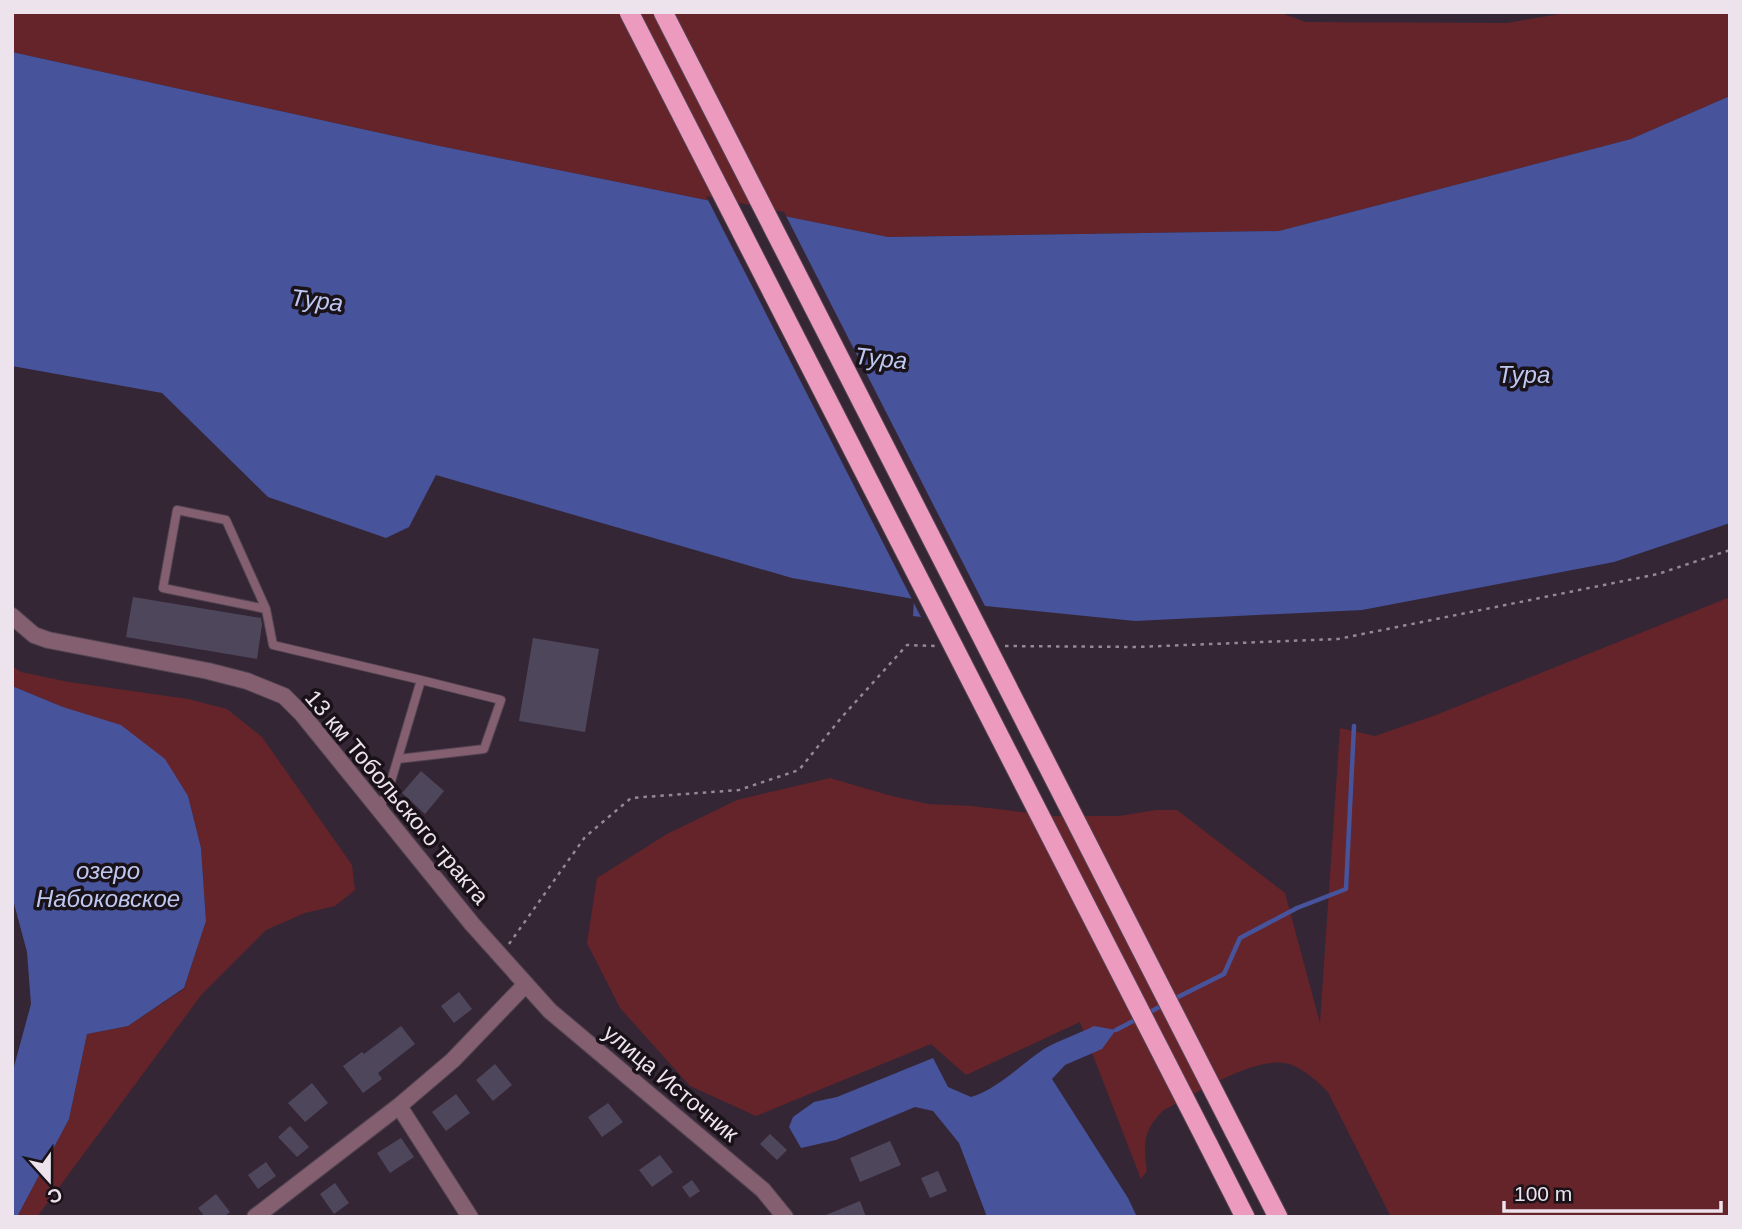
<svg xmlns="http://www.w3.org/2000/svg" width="1742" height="1229" font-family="Arial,sans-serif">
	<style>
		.green { fill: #642429 }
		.water { fill: #47539a }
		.pier { fill: #352636 }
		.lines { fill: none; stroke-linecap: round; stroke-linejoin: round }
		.stream { stroke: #47539a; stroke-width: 4.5 }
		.building { fill: #4e475c }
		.service-casing { stroke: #524453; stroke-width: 10 }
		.minor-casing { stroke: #524453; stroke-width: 18 }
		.trunk-casing { stroke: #524453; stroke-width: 21 }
		.path { stroke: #958895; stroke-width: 2.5; stroke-dasharray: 3.5 5; stroke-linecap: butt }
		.service { stroke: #845f6f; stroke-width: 8 }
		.minor { stroke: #845f6f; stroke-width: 16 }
		.trunk { stroke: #ec9abe; stroke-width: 19 }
		.trunk-bridge-casing { stroke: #524453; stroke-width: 21; stroke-linecap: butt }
		.trunk-bridge { stroke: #ec9abe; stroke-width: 19 }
		.labels { text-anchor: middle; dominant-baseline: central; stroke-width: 7; stroke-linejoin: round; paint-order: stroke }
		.street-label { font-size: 23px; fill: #ede3ed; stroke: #191219 }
		.water-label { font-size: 24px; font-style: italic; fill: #bdc7f0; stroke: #191219 }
	</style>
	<rect width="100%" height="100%" fill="#352636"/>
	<path class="green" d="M12,12h1266l28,10 201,1 64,-11h159v84l-99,43 -352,92 -391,6 -453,-92 -423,-93z
		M1730,597v620h-339l-63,-125c-11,-11 -28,-27 -44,-29 -33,-5 -90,32 -120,47 -21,20 -21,33 -17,61l-6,8 -61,-157 -114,53 -35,-31 -175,72 -66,-30 -70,-78 -33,-65 10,-65 70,-44 70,-34 93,-22 58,17 40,9 44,2 82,10h65l37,-6h21l108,83 35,130 20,-295 35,8 61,-21z
		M12,666l9,6 48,10 119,17 39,10 35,28 90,128 3,25 -20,16 -30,7 -39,17 -64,64 -165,223h-20l52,-98 18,-85 41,-8 56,-37 22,-68 -5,-73 -13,-52 -125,-89 -51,-21z"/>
	<path class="water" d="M12,52l423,93 453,92 391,-6 352,-92 99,-43v427l-116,39 -252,48 -227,11 -190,-19 -2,18 -30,-4 1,-17 -122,-21 -356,-103 -27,52 -23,11 -118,-41 -106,-104 -150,-27z
		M12,686l51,21 58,18 44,34 23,37 13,52 5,73 -22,67 -56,38 -41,8 -18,85 -52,98h-5v-143l19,-70 -4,-52 -15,-56z
		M1094,1026l22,4 -14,19 -37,16 -13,14 76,119 9,19h-150l-28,-74 -26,-32 -18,-4 -79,33 -35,8 -12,-21 4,-10 21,-15 23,-5 96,-39 15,29 23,10c28,-9 49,-32 73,-48 15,-9 34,-15 50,-23z"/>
	<path class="pier" d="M706,196l78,16 203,398 -39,-4 -1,15 -4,3 -20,-3z"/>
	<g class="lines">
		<path class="stream" d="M1172,1000l52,-26 16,-36 57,-30 49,-19 8,-163
			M1148,1013l17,-9
			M1116,1030l21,-11"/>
	</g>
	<path class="building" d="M133,597l128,21 1,7 -5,34 -131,-22z
		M533,638l66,11 -14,83 -66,-11z
		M421,771l23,20 -19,23 -23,-21z
		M459,992l13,17 -18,14 -13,-17z
		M401,1026l14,18 -37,29 4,6 -19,14 -20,-27 19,-14 2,2z
		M495,1064l17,21 -19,16 -17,-21z
		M312,1083l16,20 -23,19 -17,-19z
		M456,1094l14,19 -24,18 -14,-19z
		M608,1103l15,19 -21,15 -14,-20z
		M290,1126l19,21 -12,10 -19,-20z
		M770,1134l17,16 -10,10 -17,-16z
		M401,1138l13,19 -24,16 -13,-20z
		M890,1141l11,24 -41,17 -10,-24z
		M660,1155l13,17 -21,15 -13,-17z
		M266,1162l10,14 -18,13 -10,-14z
		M938,1171l9,20 -17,7 -9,-20z
		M692,1180l8,11 -10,7 -8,-11z
		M335,1183l14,20 -15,11 -14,-20z
		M216,1194l14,18 -6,5h-19l-7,-9z
		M860,1201l6,16h-45z"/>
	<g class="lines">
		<g class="service-casing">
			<path id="service" d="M266,609l-103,-21 14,-78 49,10 40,89 7,36 148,35 -32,108 -10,21
				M398,759l86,-10 17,-49 -80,-20"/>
		</g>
		<g class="minor-casing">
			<path id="minor" d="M12,616l22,19 14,5 160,31 39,10 37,15 18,18 170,210 78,87 213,179 22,27
				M399,1106l71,111
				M255,1217l144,-111 54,-46 73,-76"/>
		</g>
		<g class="trunk-casing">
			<path id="trunk" d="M1234,1131l44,86
				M1208,1144l37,73"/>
		</g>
		<path class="path" d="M1005,646l131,1 202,-8 320,-65 72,-24
			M509,944l76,-107 46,-39 108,-8 60,-20 42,-52 66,-73 28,1"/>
		<use href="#service" class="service"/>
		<use href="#minor" class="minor"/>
		<use href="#trunk" class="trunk"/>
		<g class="trunk-bridge-casing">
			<path id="trunk-bridge" d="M629,12l579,1132
				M663,12l571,1119"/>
		</g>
		<use href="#trunk-bridge" class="trunk-bridge"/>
	</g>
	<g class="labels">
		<g class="street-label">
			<text transform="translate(397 797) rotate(50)">13 км Тобольского тракта</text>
			<text transform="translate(671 1083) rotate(40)">улица Источник</text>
		</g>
		<g class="water-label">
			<text transform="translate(317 300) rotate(7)">Тура</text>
			<text transform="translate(881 358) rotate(6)">Тура</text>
			<text x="1524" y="374">Тура</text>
			<text x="108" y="870">озеро<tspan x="108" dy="28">Набоковское</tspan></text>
		</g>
	</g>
	<rect width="1742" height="1229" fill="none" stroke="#ede3ed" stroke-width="28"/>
	<g transform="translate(49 1180) rotate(159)" stroke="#191219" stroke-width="5" paint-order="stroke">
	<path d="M0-5L12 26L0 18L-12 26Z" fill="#ede3ed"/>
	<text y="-10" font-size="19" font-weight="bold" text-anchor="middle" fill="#ede3ed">С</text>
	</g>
	<path d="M1504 1201v10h217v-10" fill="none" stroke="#ede3ed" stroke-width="3.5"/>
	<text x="1514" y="1201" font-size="21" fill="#ede3ed" stroke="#191219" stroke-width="5" paint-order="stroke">100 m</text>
</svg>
